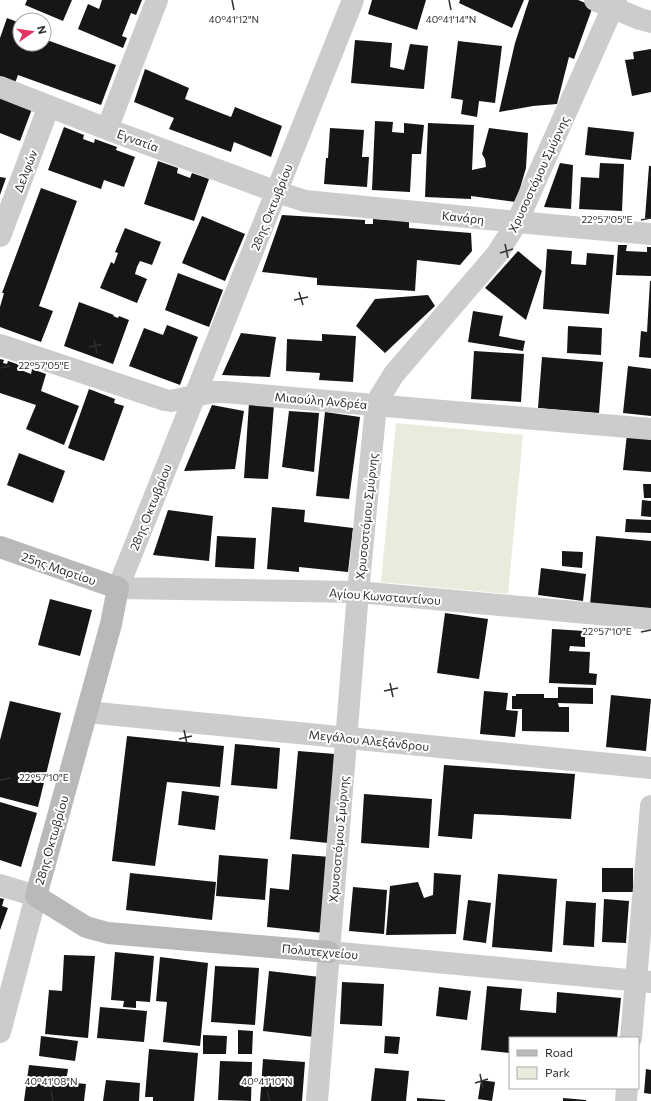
<svg xmlns="http://www.w3.org/2000/svg" width="651" height="1101" font-family="Commissioner,sans-serif">
	<style>
		.green { fill: #e8ecdd }
		.building { fill: #161616 }
		.lines { fill: none; stroke-linecap: round; stroke-linejoin: round }
		.minor { stroke: #ccc; stroke-width: 22 }
		.tertiary { stroke: #ccc; stroke-width: 22 }
		.secondary { stroke: #b9b9b9; stroke-width: 22 }
		.ticks { fill: none; stroke: #2f2f2f; stroke-width: 1.5 }
		.labels { text-anchor: middle; dominant-baseline: central; stroke-width: 4; stroke-linejoin: round; paint-order: stroke }
		.street-label { font-size: 12px; fill: #2f2f2f; stroke: #fff }
		.ticks-label { font-size: 10px; text-anchor: middle; fill: #2f2f2f; stroke: #fff; stroke-width: 4; stroke-linejoin: round; paint-order: stroke }
	</style>
	<rect width="100%" height="100%" fill="#fff"/>
	<path class="green" d="M396,423l127,12 -15,159 -127,-12z"/>
	<path class="building" d="M27,0h45l-9,21 -38,-16z
		M102,0h40l-6,15 -5,-2 -9,23 5,2 -4,10 -45,-19 10,-25 11,5z
		M372,0h54l-9,30 -49,-16z
		M460,0h64l-12,28 -53,-25z
		M529,0h49l15,6 -19,53 -5,-2 -12,47 -24,2 -34,6 16,-69z
		M7,18l13,5v21h24v-5l72,26 -15,40 -83,-30 -3,8 -15,-5v-40z
		M355,40l37,3 -2,24 14,3 6,-26 18,2 -4,43 -73,-6z
		M458,41l44,5 -7,57 -16,-2 -2,16 -16,-3 2,-14 -12,-2z
		M651,49v43l-19,4 -7,-36 9,-1 -1,-7z
		M145,69l44,19 -4,11 46,18 4,-10 47,19 -11,31 -37,-15 -3,10 -62,-23 5,-11 -40,-16z
		M0,98l32,11 -12,32 -20,-8z
		M375,121l18,1 -1,10 12,1v-10l20,2 -3,29h-9l-2,38 -38,-2z
		M428,123l46,2 -2,45 14,-3 -1,-8 -3,-5 7,-26 39,5 -2,35 -10,34 -45,-6v3l-46,-2z
		M64,127l20,8 -1,4 11,4 1,-4 22,8 -1,3 19,7 -11,30 -20,-7 -3,9 -53,-19z
		M588,127l46,5 -3,28 -46,-5z
		M330,128l34,2 -2,27h7l-2,30 -43,-3 2,-26h2z
		M158,161l20,7 -1,5 13,5 2,-5 17,6 -15,42 -50,-17z
		M560,163l13,2 -2,44 -27,-2z
		M600,163l24,1 -2,47 -43,-2 2,-32 18,1z
		M649,166h2v53l-6,-1z
		M0,177l6,1 -6,17z
		M41,188l36,13 -38,105 14,5 -12,31 -41,-15v-20l4,-14h-2z
		M282,215l83,5v4h8v-5l36,2v7l62,5 1,18 -12,14 -43,-5 -2,31 -98,-6v-7l-55,-6z
		M202,216l43,18 -20,47 -43,-18z
		M125,228l36,14 -9,23 -12,-4 -3,6 -2,7 12,5 -10,24 -37,-15 11,-26 3,2 4,-11 -3,-1z
		M618,245h9l-1,6 21,1v-5h4v29l-35,-1z
		M547,249l25,2 -1,13 15,1 1,-12 27,2 -5,59 -66,-5z
		M518,251l24,20 -16,49 -41,-32z
		M178,273l45,17 -14,37 -44,-17z
		M650,281h1v77l-12,-1 2,-26 6,1z
		M428,295l7,11 -50,47 -29,-27 19,-27z
		M79,302l35,13 -1,1 5,2 1,-2 10,4 -16,44 -49,-18z
		M473,311l30,5 -4,20 26,5 -2,10 -55,-9z
		M167,325l31,12 -18,48 -51,-19 15,-38 19,7z
		M568,326l34,2 -1,27 -34,-2z
		M241,333l35,4 -6,40 -48,-2z
		M322,334l34,2 -3,46 -34,-2 1,-7 -34,-2 1,-32 35,2z
		M474,351l50,3 -3,48 -50,-3z
		M542,357l61,5 -4,51 -61,-5z
		M0,359l4,1 -1,3 4,1 1,-3 15,5 -2,4 10,4 1,-5 14,5 -5,17 38,15 -15,39 -38,-16 10,-24 -36,-12z
		M628,366l23,3v47l-28,-3z
		M89,389l26,10 -1,4 10,3 -20,55 -36,-13z
		M249,403l25,2 -6,74 -24,-1z
		M212,405l32,6 -9,58 -51,2z
		M289,411l30,2 -5,59 -32,-5z
		M325,412l35,5 -11,82 -33,-3z
		M627,434l24,2v36l-28,-2z
		M19,453l46,18 -12,32 -46,-18z
		M643,484h8v14h-7z
		M642,500l9,1v16l-10,-1z
		M272,507l33,3 -1,12 49,6 -5,44 -49,-5v5l-32,-3z
		M168,510l45,6 -4,45 -56,-6z
		M626,519l25,1v13l-26,-1z
		M217,536l39,2 -2,31 -39,-2z
		M596,536l55,5v69l-61,-5z
		M562,551l21,1 -1,16 -20,-2z
		M541,568l45,6 -3,27 -45,-6z
		M50,599l42,11 -12,46 -42,-11z
		M445,613l43,6 -9,60 -42,-6z
		M552,629l33,2v16l-15,-1 -1,5 21,1 -1,21 8,1 -1,11 -47,-2z
		M558,687l35,1v16l-35,-1 1,4h10v25l-47,-1v-22h-10v-13h4v-2h28v4h14z
		M484,691l24,2 -2,17 12,1 -3,26 -35,-3z
		M611,695l40,4 -5,52 -40,-4z
		M10,701l51,12 -23,94 -38,-10v-57z
		M127,736l97,10 -4,41 -53,-5 -12,84 -43,-5z
		M235,744l45,4 -3,41 -46,-4z
		M298,751l37,3 -7,89 -38,-4z
		M444,765l131,9 -4,45 -70,-4 -27,-1 -2,25 -34,-3z
		M182,791l37,5 -4,34 -37,-5z
		M364,794l68,5 -3,49 -68,-5z
		M0,802l37,11 -16,54 -21,-7z
		M292,854l39,3 -7,76 -57,-6 3,-39 19,2z
		M219,855l49,4 -3,41 -49,-4z
		M602,868h31v24h-31z
		M130,873l86,9 -4,38 -86,-10z
		M434,873l27,2 -5,59 -70,1 4,-49 28,-4 6,16 9,-3z
		M498,874l59,5 -5,73 -60,-5z
		M353,887l34,3 -3,44 -35,-3z
		M0,898l4,1 -2,7 6,2 -8,22z
		M604,899l25,2 -3,42 -24,-1z
		M468,900l23,3 -5,40 -23,-3z
		M566,901l30,2 -2,44 -31,-2z
		M115,952l39,4 -4,46 -14,-1v7l-13,-1 1,-6 -13,-1z
		M64,955l31,1 -7,82 -43,-4 4,-44 13,1z
		M160,957l48,6 -8,83 -37,-4 4,-40 -11,-1z
		M215,966l44,2 -4,57 -44,-3z
		M269,971l51,6 -6,60 -51,-6z
		M342,982l42,2 -2,42 -42,-2z
		M487,986l35,3 -2,21 36,3 1,-21 64,6 -4,40h-107v15l-29,-3z
		M439,987l32,4 -4,29 -31,-4z
		M100,1007l47,4 -3,31 -47,-4z
		M238,1030l15,1 -1,23h-14z
		M203,1035l24,1 -1,18h-23z
		M41,1036l37,5 -3,20 -36,-5z
		M385,1036l15,1 -2,17 -14,-1z
		M149,1049l49,4 -4,48h-41v-4h-8z
		M263,1059l42,3 -3,39h-42z
		M220,1061l32,1 -1,39 -33,-1z
		M29,1065l39,4 -2,13 20,2 -2,17h-60z
		M375,1068l34,3 -3,30h-35z
		M646,1069l5,1v24l-7,-1z
		M106,1080l34,3 -1,18h-36z
		M481,1080l14,2 -3,19 -14,-2z
		M417,1098l28,2v1h-28z
		M563,1098l23,2v1h-23z"/>
	<g class="lines">
		<path class="minor" d="M353,0l-235,588 240,4 293,27
			M595,0l45,19 11,3
			M0,87l107,42 170,63 28,9 212,21 134,12
			M107,129l50,-129
			M0,236l49,-130
			M0,345l165,55 6,1 42,-9h11l427,37
			M87,712l564,56
			M0,885l36,11 -36,136
			M631,1038l20,-232
			M626,1101l1,-13"/>
		<path class="tertiary" d="M329,952l322,30
			M317,1101l41,-509 18,-187 5,-10 13,-21 103,-120 20,-32 99,-222"/>
		<path class="secondary" d="M0,547l118,41 -7,36 -75,272 50,31 22,6 221,19"/>
	</g>
	<path class="ticks" d="M232,0l2,10M449,0l2,10M641,220l10,-2M505,244l3,14M500,253l13,-4M299,292l4,13M294,300l14,-3M94,339l3,14M89,347l13,-3M0,368l10,-2M641,632l10,-2M390,683l3,14M384,691l14,-3M184,730l3,14M179,739l13,-3M0,780l10,-2M480,1074l3,14M475,1083l13,-4M51,1091l2,10M267,1091l3,10"/>
	<g class="labels">
		<g class="street-label">
			<text transform="translate(138 140) rotate(20)">Εγνατία</text>
			<text transform="translate(25 171) rotate(-69)">Δελφών</text>
			<text transform="translate(538 174) rotate(-65)">Χρυσοστόμου Σμύρνης</text>
			<text transform="translate(271 207) rotate(-68)">28ης Οκτωβρίου</text>
			<text transform="translate(463 217) rotate(6)">Κανάρη</text>
			<text transform="translate(321 400) rotate(5)">Μιαούλη Ανδρέα</text>
			<text transform="translate(150 507) rotate(-68)">28ης Οκτωβρίου</text>
			<text transform="translate(366 516) rotate(-84)">Χρυσοστόμου Σμύρνης</text>
			<text transform="translate(59 568) rotate(19)">25ης Μαρτίου</text>
			<text transform="translate(385 596) rotate(4)">Αγίου Κωνσταντίνου</text>
			<text transform="translate(369 740) rotate(6)">Μεγάλου Αλεξάνδρου</text>
			<text transform="translate(338 839) rotate(-85)">Χρυσοστόμου Σμύρνης</text>
			<text transform="translate(51 840) rotate(-74)">28ης Οκτωβρίου</text>
			<text transform="translate(320 951) rotate(5)">Πολυτεχνείου</text>
		</g>
	</g>
	<g class="ticks-label">
		<text x="234" y="23">40°41'12"N</text>
		<text x="451" y="23">40°41'14"N</text>
		<text x="607" y="223">22°57'05"E</text>
		<text x="44" y="369">22°57'05"E</text>
		<text x="607" y="635">22°57'10"E</text>
		<text x="44" y="781">22°57'10"E</text>
		<text x="51" y="1085">40°41'08"N</text>
		<text x="267" y="1085">40°41'10"N</text>
	</g>
	<rect x="509" y="1037" width="130" height="52" fill="#ffffff" stroke="#acacac"/>
	<rect x="517" y="1050" width="20" height="6" fill="#b9b9b9" stroke="#acacac"/>
	<text x="545" y="1057" font-size="12" fill="#2f2f2f">Road</text>
	<rect x="517" y="1067" width="20" height="12" fill="#e8ecdd" stroke="#acacac"/>
	<text x="545" y="1077" font-size="12" fill="#2f2f2f">Park</text>
	<g transform="translate(32 32) rotate(77)"><circle r="19" fill="#ffffff" stroke="#acacac"/>
	<path d="M0-3L7 15L0 10L-7 15Z" fill="#e23564"/>
	<text y="-6" font-size="11" font-weight="bold" text-anchor="middle" fill="#2f2f2f">N</text>
	</g>
</svg>
